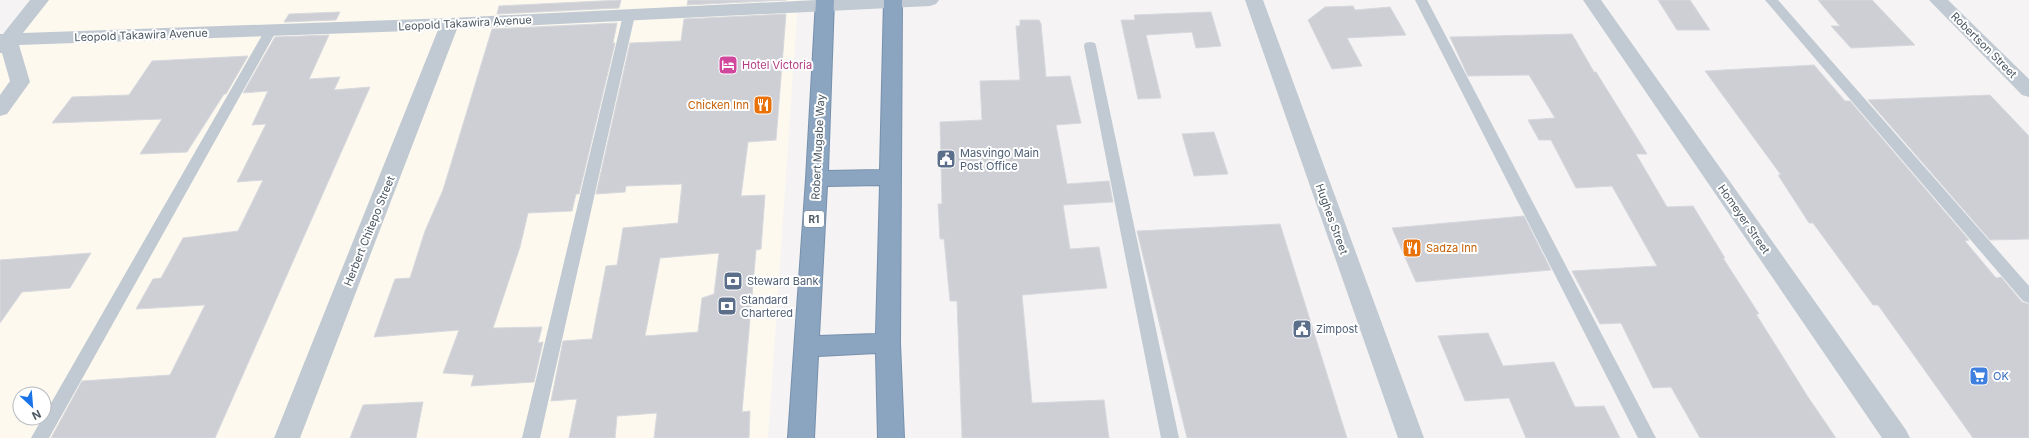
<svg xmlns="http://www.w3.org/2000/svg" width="2029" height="438" font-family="Inter,sans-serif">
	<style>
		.commercial { fill: #fdf9ef; fill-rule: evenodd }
		.building { fill: #cdcfd5; stroke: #d7d9de; fill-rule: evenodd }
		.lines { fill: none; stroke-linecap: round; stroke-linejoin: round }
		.highway-casing { stroke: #7690ad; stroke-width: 2 }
		.lane { fill: #c1cad2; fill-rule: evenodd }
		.street { fill: #c1cad2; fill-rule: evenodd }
		.highway { fill: #8ba5c1; fill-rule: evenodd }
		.labels { text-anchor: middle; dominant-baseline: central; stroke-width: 4; stroke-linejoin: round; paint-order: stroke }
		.shield { fill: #fff; stroke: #808990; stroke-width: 1 }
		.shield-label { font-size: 10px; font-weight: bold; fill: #4a5661 }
		.street-label { font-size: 11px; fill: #4a5661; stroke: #fff }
		.hotel-label { font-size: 11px; fill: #b23c85; stroke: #fff; text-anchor: start }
		.food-label { font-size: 11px; fill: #c56008; stroke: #fff; text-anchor: end }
		.service-label { font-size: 11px; fill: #4e5e75; stroke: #fff; text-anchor: start }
		.shop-label { font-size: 11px; fill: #366cbe; stroke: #fff; text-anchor: start }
	</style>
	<rect width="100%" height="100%" fill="#f5f3f3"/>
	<path class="commercial" d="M36,0h762l-30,438h-768v-390zM20,394h24v24h-24z"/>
	<path class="building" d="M621,0l-2,8 -122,6 2,-8z
		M688,0h98l-99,5z
		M1658,0h32l20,30h-33z
		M1818,0h54l43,45 -64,3 -20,-22h9z
		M1353,6l2,4 35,-3 16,28 -59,3 15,28 -30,3 -24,-49 17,-13z
		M340,12l-4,8 -52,2 5,-8z
		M1211,12l10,34 -25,2 -4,-16 -46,3 15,63 -23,1 -17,-79h14l-1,-5z
		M786,14l-10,126 -28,2 -7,54 24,-1 -4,54 -5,1 -14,162 8,-1 -1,27h-95l3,-25 -40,3 -2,22h-46l8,-39 -26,2 12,-60 29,-2 14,-73 11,-1 6,-37 55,-5 4,-39 -56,2 -1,6 -29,2 34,-151 51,-2 3,-22zM719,253l-5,41 -12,4 -4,34 -53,4 15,-78z
		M1020,20h19l2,4 5,53 24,-1 11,47 -25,2 11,59 42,-3 4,21 -50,3 7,44 29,-2 8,41 -85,7 10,108 72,-3 5,38h-147l-5,-137h-7l-6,-62h-4l-2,-35h4l-2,-82 42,-2 -2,-39 40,-1 -4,-54h4z
		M617,23l-4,20h2l-36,151h-3l-4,17 -44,2 -8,34 -27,81 49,-1 -4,16 5,-1 -9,40 -63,4 3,-11 -31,-2 16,-43 -85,7 21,-58 15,-1 15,-47 18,-41 49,-161z
		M1572,34l22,38h2l51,82h-11l31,53 26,-1 32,52h-2l36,56h-3l52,83 28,41h-136l-29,-51 -18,1 -32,-65 -21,1 -28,-53 85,-5 -45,-80 -36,2 -25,-48h-12l-11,-20 27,-2 -26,-43 -61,1 -18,-39z
		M329,35l-20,44 31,-2 -6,13 36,-3 -155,351h-164l31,-57 88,-6 35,-70 -69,4 17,-30 8,-1 22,-40 55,-7 25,-51 -26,2 29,-58 -14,1 16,-34 -25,2 32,-56z
		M248,56l-22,38h-2l-37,58 -47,2 22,-35 -110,4 20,-26 57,-2 23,-34z
		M1814,65l31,36h5l119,139 -4,1 31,37 5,-1 21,25 7,2v134h-56l-95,-133h-5l-60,-82h-4l-31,-48h3l-76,-104z
		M1990,95l39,41v103l-39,1 -122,-140z
		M1214,132l14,42 -34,2 -12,-42z
		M1524,216l27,54 -135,12 -24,-54z
		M1280,224l67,214h-160l-50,-207z
		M91,253l-21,35 -48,4 -22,31v-63z
		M1488,333l15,33 51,-4 21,45 29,-1 16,32h-94l-17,-40 -44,3 -27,-65z
		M423,402l-7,36h-66l13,-33z"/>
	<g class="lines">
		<g class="highway-casing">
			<path id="highway" d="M816,0h18l-6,171 52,-1 4,-170h18l-2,343 4,95h-26l-2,-85 -58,3 -4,82h-26l18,-259zM880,185l-4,149 -57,2 8,-150z"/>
		</g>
		<path class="lane" d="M1415,0h12l229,438h-18z
			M1765,0h13l251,286v17l-6,-2z
			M629,11l6,4 -95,423h-18l101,-423z
			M271,26l6,4 -228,408h-18l234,-408z
			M1090,42l5,1 1,3 83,392h-18l-77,-392 1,-3z"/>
		<path class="street" d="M30,0h19l-26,33 427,-15 367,-18h122l-3,4 -6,2 -473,23 -157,409h-26l164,-408 -419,15 11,37 -23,32 -7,2v-21l10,-14 -8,-28h-2v-19h3z
			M1245,0h18l161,438h-26z
			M1583,0h18l305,430 4,8h-28z
			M1929,0h19l81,79v18l-7,-2z"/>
		<use href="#highway" class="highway"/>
	</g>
	<defs>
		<g id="hotel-square" transform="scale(1)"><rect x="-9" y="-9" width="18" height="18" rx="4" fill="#d1479c" stroke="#fff"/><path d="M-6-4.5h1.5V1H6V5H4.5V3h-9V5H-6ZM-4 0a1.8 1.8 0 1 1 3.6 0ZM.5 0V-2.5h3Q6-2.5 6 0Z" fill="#fff"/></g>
		<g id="restaurant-square" transform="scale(1)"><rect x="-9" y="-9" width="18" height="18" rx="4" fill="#e8710a" stroke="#fff"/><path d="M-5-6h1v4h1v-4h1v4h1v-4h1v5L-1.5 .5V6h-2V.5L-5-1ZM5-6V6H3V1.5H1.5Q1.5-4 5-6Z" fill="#fff"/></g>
		<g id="civic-square" transform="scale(1)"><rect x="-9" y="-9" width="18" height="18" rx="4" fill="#5c6f8a" stroke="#fff"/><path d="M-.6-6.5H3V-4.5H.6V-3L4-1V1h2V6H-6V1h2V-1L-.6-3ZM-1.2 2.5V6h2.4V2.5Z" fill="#fff"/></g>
		<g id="bank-square" transform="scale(1)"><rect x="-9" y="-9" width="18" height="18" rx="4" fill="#5c6f8a" stroke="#fff"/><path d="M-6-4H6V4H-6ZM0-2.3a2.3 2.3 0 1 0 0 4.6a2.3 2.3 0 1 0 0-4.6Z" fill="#fff"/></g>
		<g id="supermarket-square" transform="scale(1)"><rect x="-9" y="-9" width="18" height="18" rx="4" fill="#3f7fe0" stroke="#fff"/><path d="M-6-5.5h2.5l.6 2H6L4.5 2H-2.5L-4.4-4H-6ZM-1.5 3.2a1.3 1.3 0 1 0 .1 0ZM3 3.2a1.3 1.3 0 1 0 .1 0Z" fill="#fff"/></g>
	</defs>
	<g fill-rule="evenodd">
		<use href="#hotel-square" x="728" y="65"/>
		<use href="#restaurant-square" x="763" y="105"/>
		<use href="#civic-square" x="946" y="159"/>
		<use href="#restaurant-square" x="1412" y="248"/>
		<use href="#bank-square" x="733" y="281"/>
		<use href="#bank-square" x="727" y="306"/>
		<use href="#civic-square" x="1302" y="329"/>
		<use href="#supermarket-square" x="1979" y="376"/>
	</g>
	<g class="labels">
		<rect class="shield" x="804" y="211" width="20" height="16" rx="3"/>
		<g class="shield-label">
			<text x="814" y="219">R1</text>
		</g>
		<g class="street-label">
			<text transform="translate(465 23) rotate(-3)">Leopold Takawira Avenue</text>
			<text transform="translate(141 35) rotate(-2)">Leopold Takawira Avenue</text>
			<text transform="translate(1984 45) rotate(45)">Robertson Street</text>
			<text transform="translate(818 147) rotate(-87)">Robert Mugabe Way</text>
			<text transform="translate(1332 219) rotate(70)">Hughes Street</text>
			<text transform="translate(1744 219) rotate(55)">Homeyer Street</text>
			<text transform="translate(369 231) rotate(-68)">Herbert Chitepo Street</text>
		</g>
		<g class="hotel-label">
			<text x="742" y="65">Hotel Victoria</text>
		</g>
		<g class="food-label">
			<text x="749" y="105">Chicken Inn</text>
			<text x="1426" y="248" text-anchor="start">Sadza Inn</text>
		</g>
		<g class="service-label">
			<text x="960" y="153">Masvingo Main<tspan x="960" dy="13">Post Office</tspan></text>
			<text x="747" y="281">Steward Bank</text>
			<text x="741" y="300">Standard<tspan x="741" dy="13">Chartered</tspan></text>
			<text x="1316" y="329">Zimpost</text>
		</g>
		<g class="shop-label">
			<text x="1993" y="376">OK</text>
		</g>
	</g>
	<g transform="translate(32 406) rotate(154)"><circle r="19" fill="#ffffff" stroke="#b7bbc0"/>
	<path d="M0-3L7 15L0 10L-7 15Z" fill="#1a73e8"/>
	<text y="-6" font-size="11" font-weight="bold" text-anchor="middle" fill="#4a5661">N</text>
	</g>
</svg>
